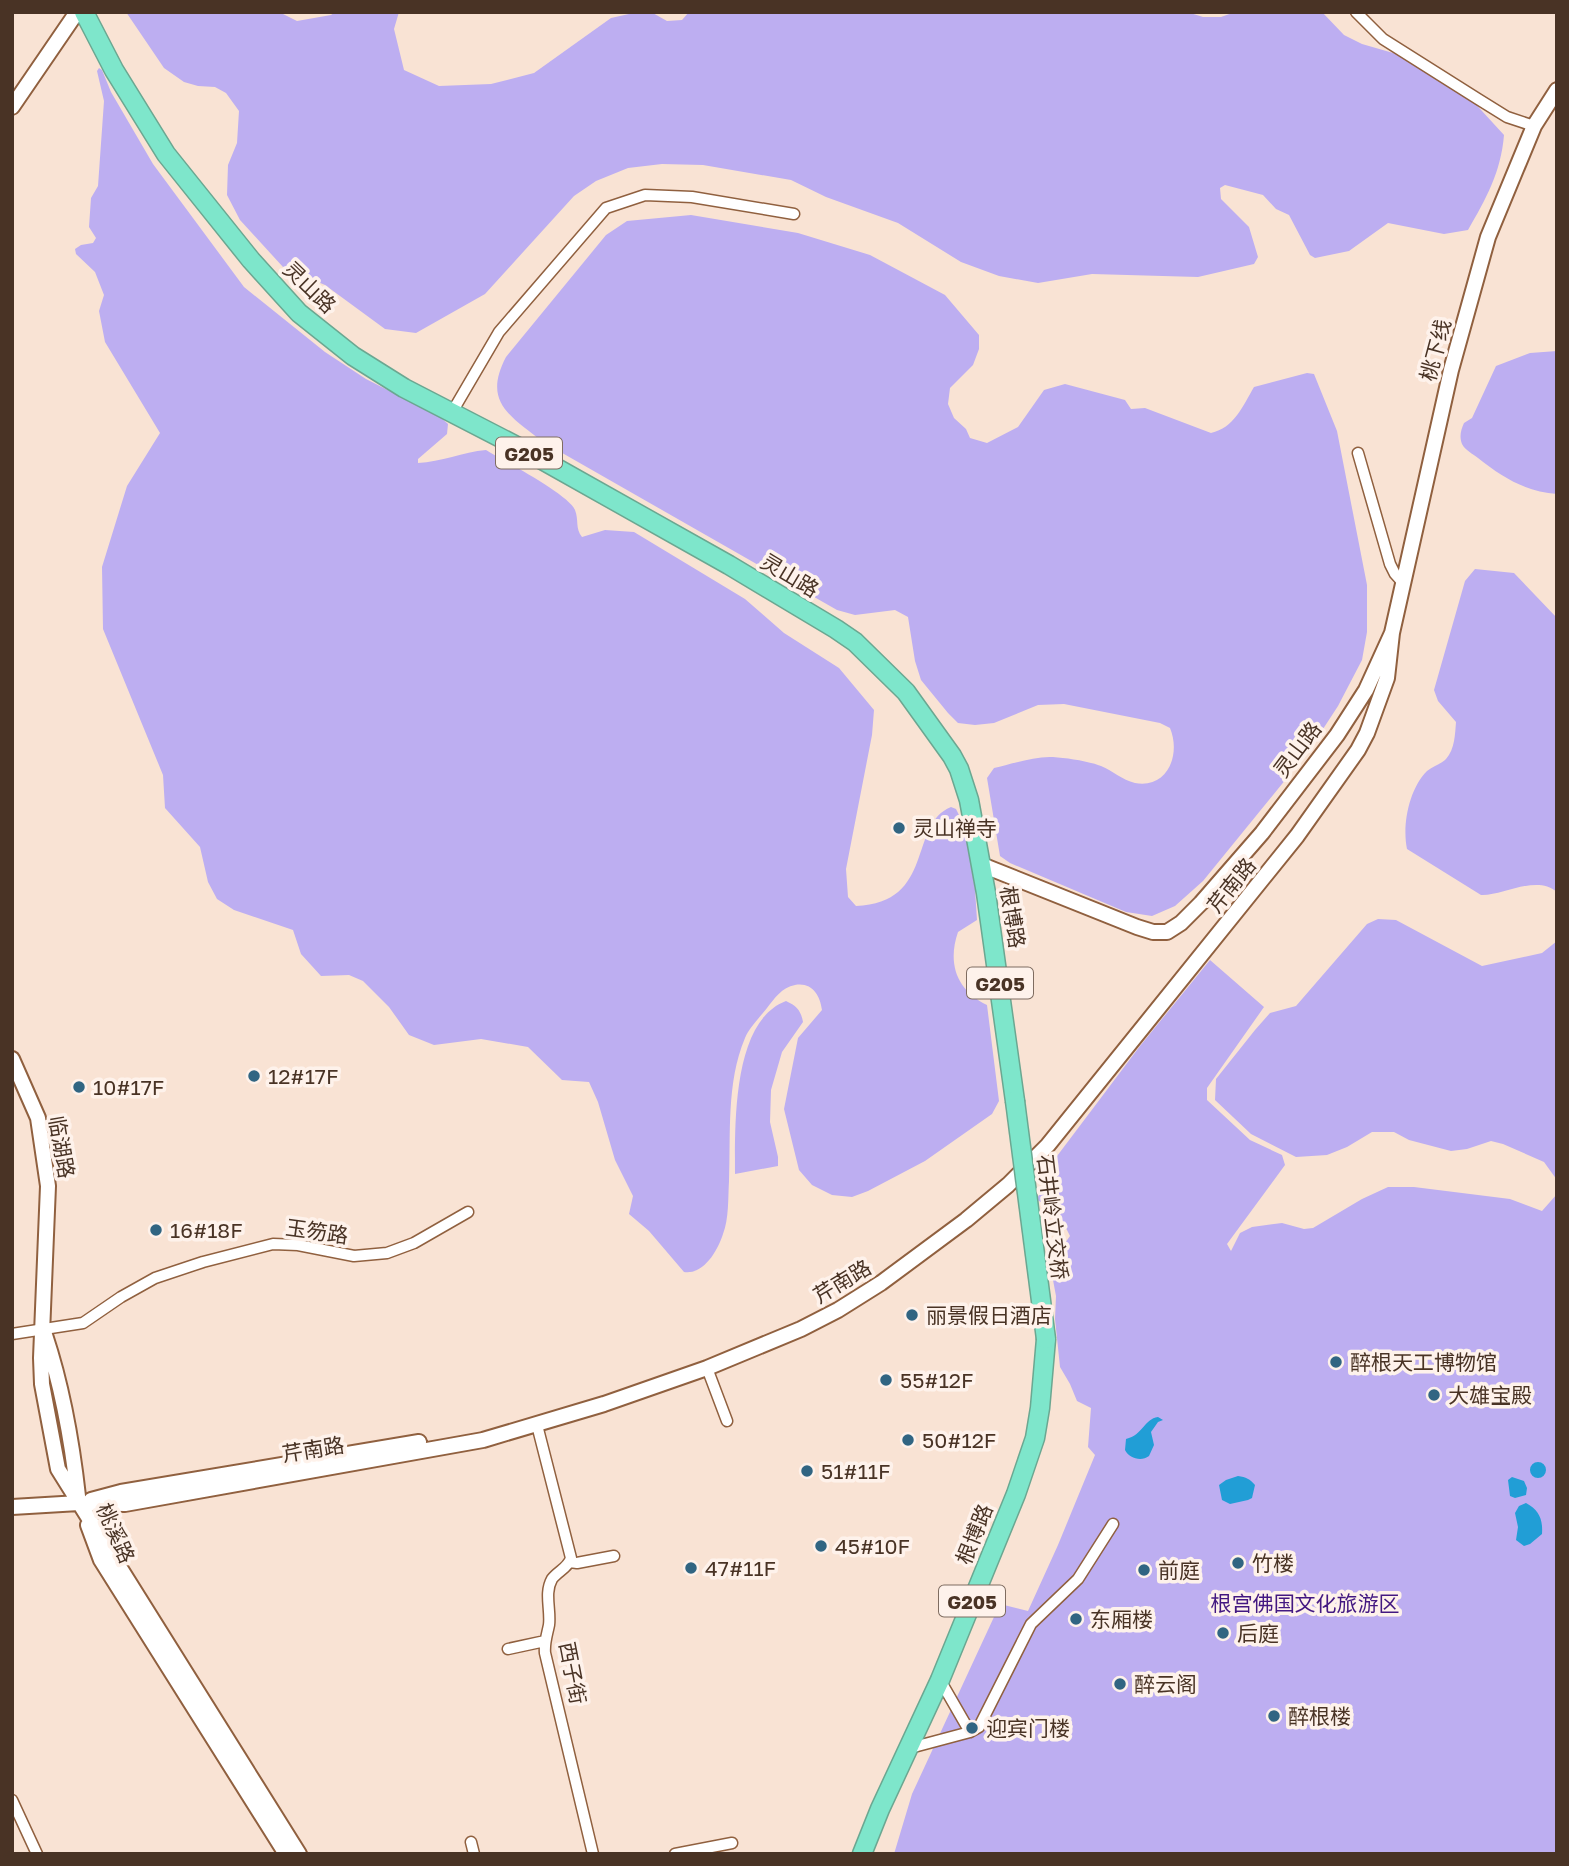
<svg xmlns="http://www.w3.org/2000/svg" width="1569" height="1866" font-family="'Golos Text','Noto Sans SC',sans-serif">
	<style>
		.green { fill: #bdaef1 }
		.water { fill: #219ed6 }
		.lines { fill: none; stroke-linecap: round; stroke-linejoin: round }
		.street-casing { stroke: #90603f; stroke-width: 13 }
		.secondary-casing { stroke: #90603f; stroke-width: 18 }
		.highway-casing { stroke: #6ba791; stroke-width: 21 }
		.street { stroke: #fff; stroke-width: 10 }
		.secondary { stroke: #fff; stroke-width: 14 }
		.highway { stroke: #7ee6cb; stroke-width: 18 }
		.highway-bridge-casing { stroke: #6ba791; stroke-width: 21; stroke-linecap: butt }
		.highway-bridge { stroke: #7ee6cb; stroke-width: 18 }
		.poi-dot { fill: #316582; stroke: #fef2eb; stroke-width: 2.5 }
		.labels { text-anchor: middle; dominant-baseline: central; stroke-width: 7; stroke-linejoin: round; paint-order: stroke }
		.shield { fill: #fef2eb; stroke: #7f6c60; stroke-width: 2 }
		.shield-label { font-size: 19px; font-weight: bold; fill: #493325 }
		.street-label { font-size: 21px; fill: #493325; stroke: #fef2eb }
		.poi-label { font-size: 21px; fill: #493325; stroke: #fef2eb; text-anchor: start }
		.park-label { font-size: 21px; fill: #431881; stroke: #fef2eb }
	</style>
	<rect width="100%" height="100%" fill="#f9e3d4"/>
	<path class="green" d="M126,12h153l18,9 34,-6 4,-3h64l-5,17 10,41 35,16 52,-2 43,-11 77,-55 27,-6h13l16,9 15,-1 7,-8h498l16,5h18l14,-5h87l22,23 18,9 45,13 64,42 33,36c-3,37 -18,64 -36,95l-24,4 -56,-11 -39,28 -34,7 -5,-3 -21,-40 -13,-6 -13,-14 -38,-10 -5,3 1,11 28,28 9,30 -4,7 -56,13 -106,-3 -54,9 -39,-7 -38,-14 -63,-39 -72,-26 -35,-17 -88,-15 -41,-1 -34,4 -32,13 -22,15 -89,98 -69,39 -31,-4 -60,-44 -42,-18 -43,-47 -13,-25 1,-30 9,-22 2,-32 -13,-18 -11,-6 -17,-1 -14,-4 -20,-14z
		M99,68l3,2 9,22 42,72 91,123 81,65 41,27 73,37 9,8 -1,10 -29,25v4c23,-1 45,-11 68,-13 18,11 82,44 89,60 4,10 0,18 7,27l23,-7 29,2 111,67 39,34 55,35 35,42 -2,25 -26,134 2,28 8,9c80,-3 52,-82 95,-99l5,2 8,16 11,64 2,31 -19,12c-11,32 -1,59 29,73l12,96 -7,13 -67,47 -57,30 -16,6 -20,-2 -20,-10 -13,-15 -15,-61 14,-71 24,-28c-2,-15 -10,-28 -27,-25 -13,2 -21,14 -28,23 -7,9 -18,20 -22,30 -19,45 -14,97 -16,143 -1,17 0,38 -6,53 -5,16 -19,41 -39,38l-35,-41 -20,-17 4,-18 -18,-36 -17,-58 -9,-20 -27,-2 -34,-33 -47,-8 -47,6 -25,-10 -20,-28 -26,-26 -14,-6 -28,1 -20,-22 -8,-24 -59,-20 -17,-11 -9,-17 -8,-35 -35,-39 -2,-33 -60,-146 -1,-62 25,-81 33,-53 -55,-91 -6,-31 5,-16 -9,-23 -19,-18 -1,-5 6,-4 12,-2 3,-5 -7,-11 2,-29 7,-12 6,-85 -7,-30z
		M691,215l107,18 72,22 75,40 34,40v14l-6,16 -23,23 -2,16 6,14 12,11 4,9 17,5 31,-16 26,-37 21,-6 60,16 6,9 14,-1 66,25c23,-5 32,-27 43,-46l53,-14 7,1 23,57 30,154v47l-5,28 -24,46 -30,46 -105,129 -28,25 -23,10 -26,-4 -116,-49 -10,-7 -13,-78 7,-10c18,-4 40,-12 59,-11 14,1 35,4 48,9 12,5 21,14 34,17 33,6 46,-29 35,-55l-10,-5 -96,-19 -26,1 -44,18 -19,2 -17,-2 -10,-10 -27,-33 -6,-19 -7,-44 -13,-7 -40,5 -18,-5 -294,-168c-32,-26 -61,-39 -37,-85l100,-122 21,-14z
		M1557,351v143c-31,-2 -55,-17 -79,-36 -5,-4 -13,-8 -16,-14 -3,-8 -1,-14 2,-21l8,-5 24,-52 34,-13z
		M1475,569l39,4 43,45v274c-21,-18 -53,4 -76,3l-74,-46c-5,-24 2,-60 20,-78 6,-5 14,-7 19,-12 9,-10 9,-25 10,-37l-18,-21 -4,-11 31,-109z
		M1378,919l18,1 86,46 60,-13 15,-12v239l-13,-18 -41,-18 -12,-3 -24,8 -16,2 -42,-11 -15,-8h-22l-25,15 -20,8 -31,2 -45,-23 -36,-34 1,-21 39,-49 15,-17 26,-7 71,-82z
		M1210,960l54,47 -57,81v12l43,40 32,15 3,10 -58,79 4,7 9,-18 12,-6 30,-4 22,6 9,-1 49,-29 26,-12h26l96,12 32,12 15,-17v660h-663l18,-60 88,-190 28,7 30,-66 37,-90 -7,-8 3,-39 -14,-7 -7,-17 -10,-17 -5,-48 1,-23 -6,-32 20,-28 -11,-22 -23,-15 13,-16 -7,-7 98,-130z
		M786,1001c11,5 15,10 17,21l-21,30 -11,38 -1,32 8,35v9l-43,8c0,-48 -3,-153 51,-173z"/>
	<path class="water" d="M1158,1417l5,3 -5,2 -7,10 3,13 -5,11c-8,6 -20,2 -24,-6l1,-11c17,-4 18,-20 32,-22z
		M1530 1470a8 8 0 1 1 16 0a8 8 0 1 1-16 0Z
		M1238,1476c8,1 12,3 17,9l-3,13 -4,2 -18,4 -8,-4 -3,-15 7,-5z
		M1512,1477l12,4 3,7 -1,7 -11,3 -5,-2 -2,-16z
		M1526,1503c13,7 17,16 16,31l-12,10 -6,2 -8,-6 2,-13 -3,-14 4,-7z"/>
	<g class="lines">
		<g class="street-casing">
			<path id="street" d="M1356,12l27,27 95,60 29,18 27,9
				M451,414l48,-82 107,-124 39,-13 47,2 102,17
				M1358,453l32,111 5,10 9,10
				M12,1334l71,-11 38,-26 34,-19 48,-16 70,-18 25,1 56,11 33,-3 27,-10 54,-31
				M707,1368l20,53
				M537,1425l34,133c-3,10 -13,13 -19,21 -8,14 -1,31 -3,46 -2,10 -5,18 -4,28l48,201
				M570,1562l7,1 37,-7
				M508,1649l37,-8
				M970,1732l9,-5 52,-103 47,-45 35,-55
				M910,1748l60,-16 -30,-52
				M12,1800l25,54
				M471,1842l3,12
				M675,1854l57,-11"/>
		</g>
		<g class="secondary-casing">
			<path id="secondary" d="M12,107l65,-95
				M982,865l155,62 16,5h14l14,-9 20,-20 61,-70 75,-98 29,-45 26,-57 59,-263 37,-133 46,-111 23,-36
				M12,1059l26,59 10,68 -7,172 1,26 16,85 241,385
				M45,1335c17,51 27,107 33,161
				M91,1500l30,-8 298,-50
				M12,1507l67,-4 46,1 358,-64 121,-36 103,-36 94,-39 37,-19 43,-27 85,-63 42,-35 40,-40 249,-309 61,-86 9,-17 20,-55 5,-45
				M88,1525l13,35 185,294"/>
		</g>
		<g class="highway-casing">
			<path id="highway" d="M84,12l30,58 52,84 85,106 48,53 54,43 51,32 124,64 201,113 107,64 19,13 51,50 46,64 7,13 10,31 17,93 29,208
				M862,1854l18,-45 60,-129 76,-186 19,-56 5,-30 6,-69"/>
		</g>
		<use href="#street" class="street"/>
		<use href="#secondary" class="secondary"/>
		<use href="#highway" class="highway"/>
		<g class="highway-bridge-casing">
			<path id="highway-bridge" d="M1015,1101l31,238"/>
		</g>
		<use href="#highway-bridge" class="highway-bridge"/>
	</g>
	<g class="poi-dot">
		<circle cx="899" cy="828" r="7"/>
		<circle cx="254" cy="1076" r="7"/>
		<circle cx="79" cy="1087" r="7"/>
		<circle cx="156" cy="1230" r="7"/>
		<circle cx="912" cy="1315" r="7"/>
		<circle cx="1336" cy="1362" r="7"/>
		<circle cx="886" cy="1380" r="7"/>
		<circle cx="1434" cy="1395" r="7"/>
		<circle cx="908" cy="1440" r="7"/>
		<circle cx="807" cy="1471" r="7"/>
		<circle cx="821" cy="1546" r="7"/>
		<circle cx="1238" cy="1563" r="7"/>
		<circle cx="691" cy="1568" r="7"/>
		<circle cx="1144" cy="1570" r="7"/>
		<circle cx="1076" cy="1619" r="7"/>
		<circle cx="1223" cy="1633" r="7"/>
		<circle cx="1120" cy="1684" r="7"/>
		<circle cx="1274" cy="1716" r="7"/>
		<circle cx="972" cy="1728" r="7"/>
	</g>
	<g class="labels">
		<g class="shield">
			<rect x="496" y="437.5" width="66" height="31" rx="5"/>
			<rect x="967" y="967.5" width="66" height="31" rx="5"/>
			<rect x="939" y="1585.5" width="66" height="31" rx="5"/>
		</g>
		<g class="shield-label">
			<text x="529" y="453">G205</text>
			<text x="1000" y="983">G205</text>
			<text x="972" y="1601">G205</text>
		</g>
		<g class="street-label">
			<text transform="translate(310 287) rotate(44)">灵山路</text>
			<text transform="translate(1435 350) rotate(-75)">桃下线</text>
			<text transform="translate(790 575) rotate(31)">灵山路</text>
			<text transform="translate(1297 749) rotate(-53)">灵山路</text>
			<text transform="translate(1231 885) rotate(-51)">芹南路</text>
			<text transform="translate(1013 917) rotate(81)">根博路</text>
			<text transform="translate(62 1147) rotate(80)">临湖路</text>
			<text transform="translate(1053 1217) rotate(83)">石井岭立交桥</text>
			<text transform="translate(317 1231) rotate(8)">玉笏路</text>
			<text transform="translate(842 1281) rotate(-31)">芹南路</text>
			<text transform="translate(313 1449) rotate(-9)">芹南路</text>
			<text transform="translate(116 1533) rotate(66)">桃溪路</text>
			<text transform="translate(974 1534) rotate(-68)">根博路</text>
			<text transform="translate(573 1673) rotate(79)">西子街</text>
		</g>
		<g class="poi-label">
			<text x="913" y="828">灵山禅寺</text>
			<text x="268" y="1076">12#17F</text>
			<text x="93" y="1087">10#17F</text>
			<text x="170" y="1230">16#18F</text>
			<text x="926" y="1315">丽景假日酒店</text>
			<text x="1350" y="1362">醉根天工博物馆</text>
			<text x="900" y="1380">55#12F</text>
			<text x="1448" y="1395">大雄宝殿</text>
			<text x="922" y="1440">50#12F</text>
			<text x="821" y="1471">51#11F</text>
			<text x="835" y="1546">45#10F</text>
			<text x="1252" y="1563">竹楼</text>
			<text x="705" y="1568">47#11F</text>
			<text x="1158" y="1570">前庭</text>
			<text x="1090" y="1619">东厢楼</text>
			<text x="1237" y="1633">后庭</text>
			<text x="1134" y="1684">醉云阁</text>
			<text x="1288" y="1716">醉根楼</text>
			<text x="986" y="1728">迎宾门楼</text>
		</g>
		<g class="park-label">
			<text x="1305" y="1603">根宫佛国文化旅游区</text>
		</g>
	</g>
	<rect width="1569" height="1866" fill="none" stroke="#493325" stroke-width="28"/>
</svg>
